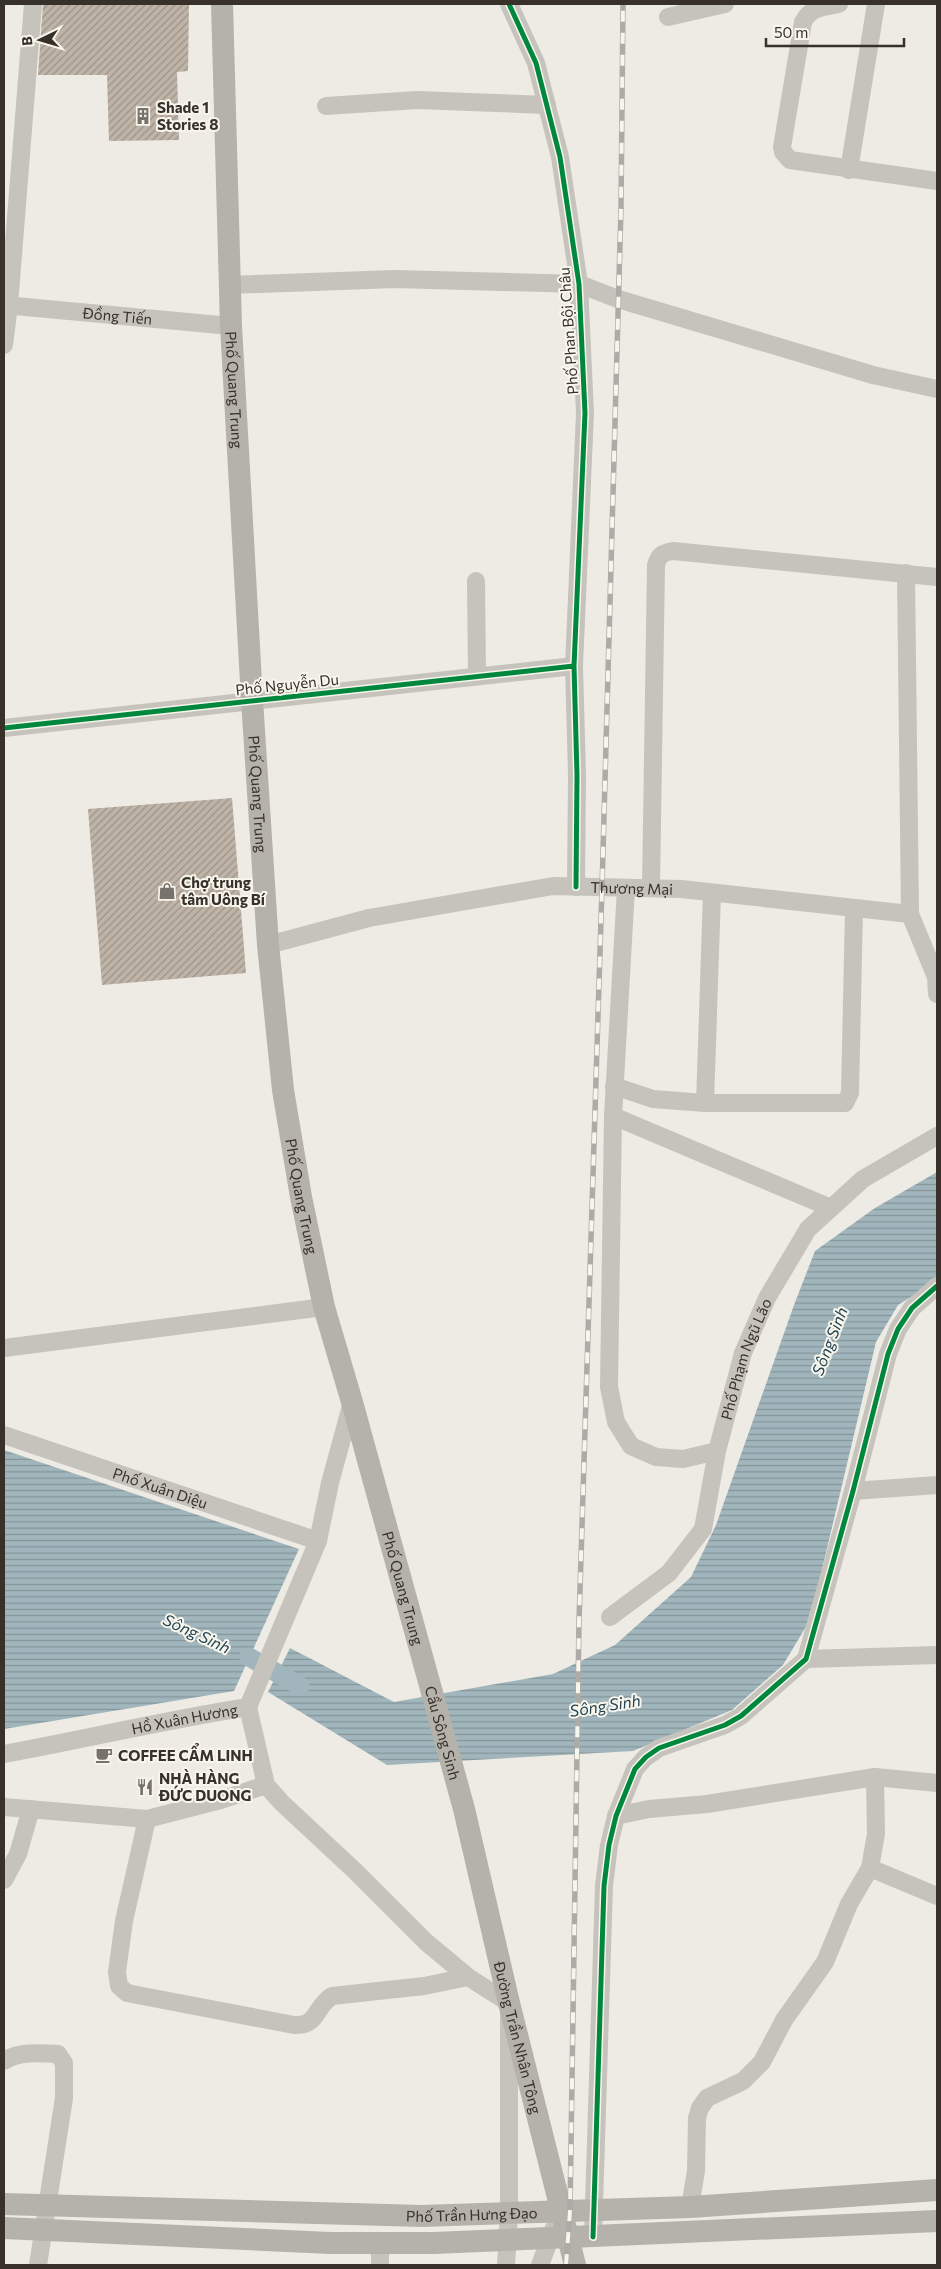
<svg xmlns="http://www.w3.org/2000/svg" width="941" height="2269" font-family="Commissioner,sans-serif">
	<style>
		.water { fill: url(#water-rules) }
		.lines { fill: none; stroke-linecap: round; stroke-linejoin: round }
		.canal { stroke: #a1b6bc; stroke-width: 19 }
		.building { fill: url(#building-hatch) }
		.minor { stroke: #c6c3bc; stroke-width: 18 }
		.major { stroke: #b5b1ab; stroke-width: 22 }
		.rail-casing { stroke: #aeaba6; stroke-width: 5.5 }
		.rail { stroke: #f8f6ec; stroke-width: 4; stroke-dasharray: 11; stroke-linecap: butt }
		.cycleway-casing { stroke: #f8f6ec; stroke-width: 8 }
		.cycleway { stroke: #00873e; stroke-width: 5 }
		.labels { text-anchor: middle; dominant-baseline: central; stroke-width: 4; stroke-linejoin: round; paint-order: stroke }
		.poi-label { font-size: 15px; font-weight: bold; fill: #37312a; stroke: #f8f6ec; text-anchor: start }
		.street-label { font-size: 15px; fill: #37312a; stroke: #f8f6ec }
		.water-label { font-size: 16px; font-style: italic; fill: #244554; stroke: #f8f6ec }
	</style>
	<defs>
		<pattern id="water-rules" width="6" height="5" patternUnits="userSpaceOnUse" patternTransform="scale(1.25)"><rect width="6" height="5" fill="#a1b6bc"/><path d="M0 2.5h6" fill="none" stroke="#849599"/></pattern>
		<pattern id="building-hatch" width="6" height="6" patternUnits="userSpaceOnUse" patternTransform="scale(1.25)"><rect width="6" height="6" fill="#bfb4a7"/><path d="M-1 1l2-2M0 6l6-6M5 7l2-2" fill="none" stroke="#9c9388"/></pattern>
	</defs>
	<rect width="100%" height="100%" fill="#edebe4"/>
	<path class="water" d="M937,1172v109l-39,24 -22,37 -66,278 -27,45 -51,45 -99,41 -246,14 -119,-73 22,-44 104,54 159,-28 62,-29 76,-68 25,-52 78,-220 21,-54 60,-43z
		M4,1450l295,99 -65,142 -230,38z"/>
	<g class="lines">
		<path class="canal" d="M249,1657l51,29"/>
	</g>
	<path class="building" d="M43,4h146l-1,67 -11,1 2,68 -70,1 -2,-66h-69z
		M232,798l14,175 -144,12 -14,-176z"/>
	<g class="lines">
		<g class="minor">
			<path d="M509,4l27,59 24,94 19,127 6,129 -11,253 3,109 -1,112"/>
			<path d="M839,4c-16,3 -28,3 -36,18l-21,125 1,5 7,8 147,21"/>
			<path d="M668,17l57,-13"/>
			<path d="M326,106l91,-6 130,5"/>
			<path d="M849,170l27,-166"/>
			<path d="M230,285l165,-6 184,5 39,15 255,76 64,14"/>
			<path id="s1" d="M4,305l227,21"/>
			<path d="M4,345l5,-40 24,-301"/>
			<path d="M906,573l4,341 26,63 1,17"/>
			<path d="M476,581l1,95"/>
			<path d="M4,728l570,-62"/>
			<path d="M626,888l-13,228 -4,271 7,35 15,24 25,11 27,2 34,-8"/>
			<path d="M651,888l5,-323c3,-10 6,-12 17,-14l264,26"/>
			<path id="s2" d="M268,945l101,-27 184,-32 128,3 229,25"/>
			<path d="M614,1086l39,13 52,4h140l5,-10 4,-184"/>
			<path d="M705,1103l7,-210"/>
			<path d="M613,1116l218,92"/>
			<path d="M4,1348l320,-41"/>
			<path id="s3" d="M4,1435l314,106"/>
			<path d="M853,1491l84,-6"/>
			<path id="s4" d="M610,1617l59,-44 34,-44 14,-78 26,-98 24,-55 41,-69 55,-50 74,-43"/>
			<path d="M806,1659l131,-4"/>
			<path d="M248,1707l18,78 16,18 73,68 71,71 42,35 41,26v211l-3,51"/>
			<path d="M248,1707l70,-166 12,-58 22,-81"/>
			<path id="s5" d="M4,1754c81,-15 162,-34 244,-47"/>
			<path d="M4,1807l143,12 74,-19 45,-15"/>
			<path d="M616,1816l33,-7 58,-5 168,-27 62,6"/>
			<path d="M147,1819l-23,102 -7,51 2,14 8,7 167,32c25,1 20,-18 38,-29l92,-10 44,-9"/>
			<path d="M870,1868l67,28"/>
			<path d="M4,1880l14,-26 13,-45"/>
			<path d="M4,2061c14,-10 37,-8 54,-7l6,9v35l-26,167"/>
			<path d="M690,2207l6,-36 1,-53 3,-10 7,-10 36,-17 19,-19 22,-42 41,-58 24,-58 21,-36 6,-34 -1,-57"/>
			<path d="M593,2237l11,-351 5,-41 7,-29 19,-47 11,-12 13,-9 66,-23 16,-9 65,-57 47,-168 35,-137 10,-25 14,-21 25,-22"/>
			<path d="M380,2265v-22"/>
			<path d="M540,2265l14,-37"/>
		</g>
		<g class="major">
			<path id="s6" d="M222,4l9,322 21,374 16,245 15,145 18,107 23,110 28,95 112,407 45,194 66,262"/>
			<path id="s7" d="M4,2204l418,12 268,-9 247,-17"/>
			<path d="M4,2228l326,15h104l503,-22"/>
		</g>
		<g class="rail-casing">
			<path id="rail" d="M566,2265l4,-54 9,-589 23,-734 19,-680 2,-204"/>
		</g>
		<use href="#rail" class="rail"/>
		<g class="cycleway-casing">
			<path id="cycleway" d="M509,4l27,59 24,94 19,127 6,129 -11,253 3,109 -1,112
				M4,728l570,-62
				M593,2237l11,-351 5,-41 7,-29 19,-47 11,-12 13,-9 66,-23 16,-9 65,-57 47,-168 35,-137 10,-25 14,-21 25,-22"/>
		</g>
		<use href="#cycleway" class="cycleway"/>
	</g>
	<defs>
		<g id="building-bare" transform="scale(1.35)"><path d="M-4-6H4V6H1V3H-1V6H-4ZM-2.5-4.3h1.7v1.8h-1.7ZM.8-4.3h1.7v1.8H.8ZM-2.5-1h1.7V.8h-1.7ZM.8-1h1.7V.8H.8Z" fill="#77726b" stroke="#f8f6ec" stroke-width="2.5" paint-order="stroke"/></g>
		<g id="shop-bare" transform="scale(1.35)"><path d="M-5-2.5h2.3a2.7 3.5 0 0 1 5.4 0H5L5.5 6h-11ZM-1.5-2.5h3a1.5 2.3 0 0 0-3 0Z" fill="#77726b" stroke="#f8f6ec" stroke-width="2.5" paint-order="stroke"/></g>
		<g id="cafe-bare" transform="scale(1.35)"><path d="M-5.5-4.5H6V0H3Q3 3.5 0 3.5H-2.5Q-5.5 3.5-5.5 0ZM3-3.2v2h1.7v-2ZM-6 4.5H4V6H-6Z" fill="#77726b" stroke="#f8f6ec" stroke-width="2.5" paint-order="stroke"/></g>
		<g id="restaurant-bare" transform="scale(1.35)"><path d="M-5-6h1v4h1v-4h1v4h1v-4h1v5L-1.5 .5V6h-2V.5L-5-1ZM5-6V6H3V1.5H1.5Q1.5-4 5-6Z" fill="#77726b" stroke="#f8f6ec" stroke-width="2.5" paint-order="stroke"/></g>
	</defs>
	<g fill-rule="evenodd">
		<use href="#building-bare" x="143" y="116"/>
		<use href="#shop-bare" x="167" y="891"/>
		<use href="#cafe-bare" x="104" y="1755"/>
		<use href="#restaurant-bare" x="145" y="1787"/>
	</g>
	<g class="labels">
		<g class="poi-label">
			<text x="157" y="107">Shade 1<tspan x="157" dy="17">Stories 8</tspan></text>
			<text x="181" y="882">Chợ trung<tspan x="181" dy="17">tâm Uông Bí</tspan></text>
			<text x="118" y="1755">COFFEE CẨM LINH</text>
			<text x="159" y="1778">NHÀ HÀNG<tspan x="159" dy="17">ĐỨC DUONG</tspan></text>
		</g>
		<g class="street-label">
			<text stroke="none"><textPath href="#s1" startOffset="114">Đồng Tiến</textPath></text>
			<text transform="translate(568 331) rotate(-94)">Phố Phan Bội Châu</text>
			<text stroke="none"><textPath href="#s6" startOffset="386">Phố Quang Trung</textPath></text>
			<text transform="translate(287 684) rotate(-6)">Phố Nguyễn Du</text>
			<text stroke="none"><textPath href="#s6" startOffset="791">Phố Quang Trung</textPath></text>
			<text stroke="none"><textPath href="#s2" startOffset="370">Thương Mại</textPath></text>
			<text stroke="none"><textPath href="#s6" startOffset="1196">Phố Quang Trung</textPath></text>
			<text stroke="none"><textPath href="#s4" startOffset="305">Phố Phạm Ngũ Lão</textPath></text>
			<text stroke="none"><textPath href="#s3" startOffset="165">Phố Xuân Diệu</textPath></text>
			<text stroke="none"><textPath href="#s6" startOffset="1601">Phố Quang Trung</textPath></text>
			<text stroke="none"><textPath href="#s5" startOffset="184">Hồ Xuân Hương</textPath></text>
			<text stroke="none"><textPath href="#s6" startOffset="1751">Cầu Sông Sinh</textPath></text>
			<text stroke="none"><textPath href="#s6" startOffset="2065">Đường Trần Nhân Tông</textPath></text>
			<text stroke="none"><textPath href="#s7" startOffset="468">Phố Trần Hưng Đạo</textPath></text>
		</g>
		<g class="water-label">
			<text transform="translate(829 1341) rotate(-69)">Sông Sinh</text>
			<text transform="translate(197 1633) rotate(25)">Sông Sinh</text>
			<text transform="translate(605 1705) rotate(-9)">Sông Sinh</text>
		</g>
	</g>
	<rect width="941" height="2269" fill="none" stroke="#37312a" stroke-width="10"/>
	<g transform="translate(40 40) rotate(265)" stroke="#f8f6ec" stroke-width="4" paint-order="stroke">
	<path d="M0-4L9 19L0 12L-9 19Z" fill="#37312a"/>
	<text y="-8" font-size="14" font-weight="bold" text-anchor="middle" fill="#37312a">B</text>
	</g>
	<path d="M766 38v8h138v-8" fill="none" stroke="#37312a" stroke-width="2.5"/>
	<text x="774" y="38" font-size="15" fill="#37312a" stroke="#f8f6ec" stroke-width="4" paint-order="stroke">50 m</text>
</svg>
